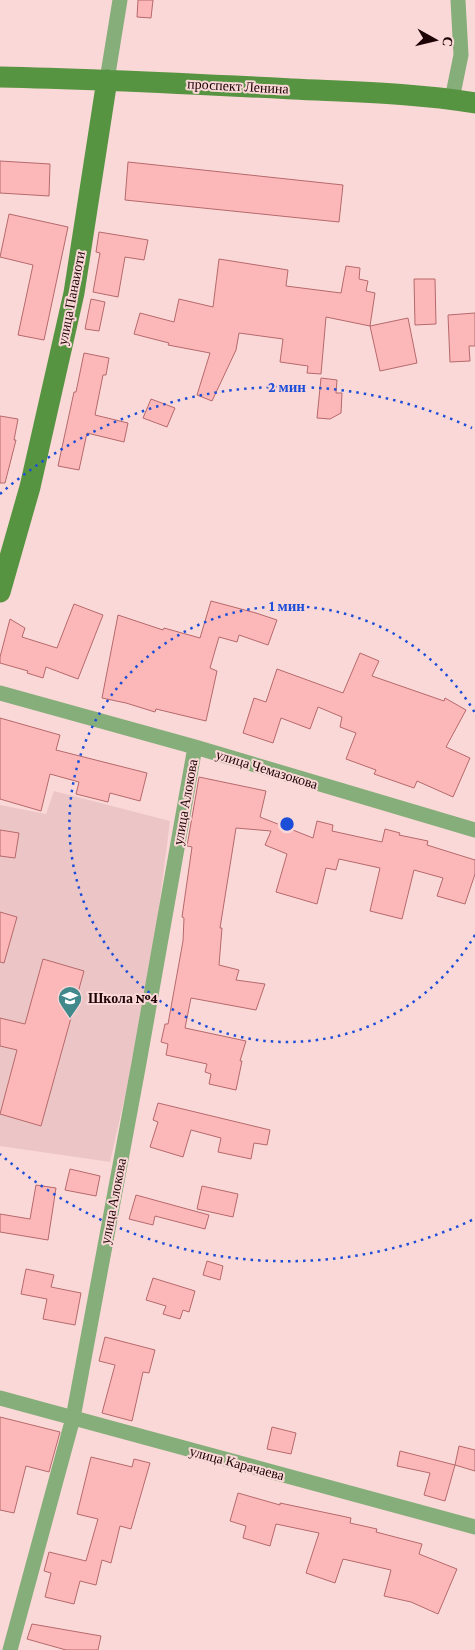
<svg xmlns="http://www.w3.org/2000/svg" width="475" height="1650" font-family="'Crimson Pro',serif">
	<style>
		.built { fill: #ecc6c6 }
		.building { fill: #fcb8b9; stroke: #b6696b }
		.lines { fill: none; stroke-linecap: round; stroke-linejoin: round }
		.street { stroke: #86ae7a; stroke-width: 15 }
		.secondary { stroke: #579442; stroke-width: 21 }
		.ring { fill: none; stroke: #1d4ed8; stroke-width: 2.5; stroke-dasharray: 2.5 5 }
		.labels { text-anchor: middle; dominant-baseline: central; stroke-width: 4; stroke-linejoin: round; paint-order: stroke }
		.street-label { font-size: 14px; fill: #1d0305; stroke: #fbd8d8 }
		.poi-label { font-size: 14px; font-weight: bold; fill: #1d0305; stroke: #fbd8d8; text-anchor: start }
		.centre { fill: #1d4ed8; stroke: #fbd8d8; stroke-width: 2.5 }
		.ring-label { font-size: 15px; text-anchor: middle; font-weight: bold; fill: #1d4ed8; stroke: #fbd8d8; stroke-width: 4; stroke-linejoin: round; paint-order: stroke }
	</style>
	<rect width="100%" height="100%" fill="#fbd8d8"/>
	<path class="built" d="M54,791l116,30 -17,134 -25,128 -18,79 -110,-16v-341l46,9z"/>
	<path class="building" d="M138,0h15l-2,18 -14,-1z
		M0,161l50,3 -1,32 -49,-3z
		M128,162l215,23 -4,37 -214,-22z
		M9,214l59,13 -24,113 -26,-5 15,-70 -33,-8z
		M99,232l49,8 -4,20 -19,-3 -7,40 -25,-5 7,-39 -4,-1z
		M219,259l69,11 -2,16 55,7 5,-27 14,2 -1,11 9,2 -2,10 9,2 -5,33 -44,-9 -5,57 -14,-1 1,-7 -28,-4 3,-23 -44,-6 -3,17 -24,51 -15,-6 13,-42 -42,-8 1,-2 -35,-9 6,-21 34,9 5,-23 34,8z
		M414,279h21l1,45 -21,1z
		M91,299l14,3 -6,29 -14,-2z
		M475,313v33h-6l1,15 -20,1 -2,-47z
		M408,318l9,45 -37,8 -10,-45z
		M84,353l25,5 -3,17h-3l-8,40 33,8 -4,19 -37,-9 -8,37 -21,-4 16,-74h2z
		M321,378l16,2 -1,13h6l-1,20 -11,6 -13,-1z
		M151,399l24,9 -8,19 -24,-9z
		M0,416l18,3 -4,21h2l-11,43h-5z
		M211,601l45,12 21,7 -9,25 -29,-10 -2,7 -18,-5 -9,31 7,3 -11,50 -50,-12 -1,3 -29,-9 -24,-5 16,-83 45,15 1,-2 36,10z
		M74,604l29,11 -25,64 -32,-12 -3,11 -16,-5 1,-2 -28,-8v-6l10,-38 15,9 -3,9 35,11z
		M360,653l19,8 -7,15 72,25 1,-3 21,12 -20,37 24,11 -17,39 -36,-16 -3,7 -40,-14 2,-4 -30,-11 10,-26 -16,-6 2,-10 -24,-10 -8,22 -29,-11 -8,25 -30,-10 11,-35 12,4 11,-33 66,24z
		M0,718l60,17 -4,15 91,23 -7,28 -30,-8 -2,9 -32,-8 3,-12 -29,-8 -9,37 -41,-12z
		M199,777l67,14 -6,26 53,21 4,-17 16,4 -1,6 50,11 3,-13 15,4 -1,2 29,6 -1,4 48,15v14l-10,30 -28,-8 6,-18 -29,-8 -12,49 -32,-8 10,-43 -41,-9 -3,11 -10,-2 -9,36 -41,-12 11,-38 -22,-9 6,-14 -35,-3 -16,100h2l-3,37 20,5 -3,10 29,4 -9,26 -65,-12 -6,30 61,13 -6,20h2l-6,29 -27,-6 2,-10 -6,-2 2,-8 -41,-9 2,-11 -7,-2 4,-18h3l15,-83 1,-23 -2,-1 10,-70 -5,-1z
		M0,830l19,3 -4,25 -15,-2z
		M0,912l17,5 -13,46 -4,-1z
		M43,959l41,12 -43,155 -41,-12 17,-64 -17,-4v-28l25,6z
		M158,1103l112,27 -3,15 -13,-2 -3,16 -33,-7 3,-14 -30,-8 -8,27 -33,-10 8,-25 -5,-2z
		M70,1169l30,7 -4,20 -31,-6z
		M36,1185l20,3 -8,52 -48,-8v-18l30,5z
		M202,1186l36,8 -5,23 -36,-8z
		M136,1195l73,20 -4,14 -50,-13 -2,9 -24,-6z
		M207,1261l16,5 -3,14 -17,-5z
		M26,1269l28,6 -3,12 30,6 -6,32 -32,-6 4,-20 -26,-5z
		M153,1278l42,13 -6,21 -6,-2 -3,9 -17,-5 3,-8 -20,-6z
		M105,1337l50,13 -6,23 -6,-1 -11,49 -30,-8 13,-48 -16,-4z
		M0,1417l60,15 -11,40 -23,-6 -12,47 -14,-3z
		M272,1427l24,6 -5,21 -24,-5z
		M459,1446l16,4v21l-20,-6z
		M400,1451l55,14 -10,36 -21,-6 6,-22 -33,-7z
		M91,1457l41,10 2,-8 16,4 -19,66 -11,-3 -9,37 -9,-3 -6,25 -16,-4 -6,23 -29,-7 6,-24 -7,-2 5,-19 37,9 12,-42 -21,-5z
		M238,1493l42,12v-2l71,15 -1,5 27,6 -1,3 46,12 -3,10 38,15 -19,45 -27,-12 -27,-6 7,-26 -48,-11 -8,24 -29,-10 13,-40 -43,-9 -6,22 -27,-8 3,-12 -16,-5z
		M32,1624l69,12 -3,14h-32l-39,-11z"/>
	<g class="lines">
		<path class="street" d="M107,80l13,-80
			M452,99l9,-44 -3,-55
			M0,693l195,54 280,83
			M0,1398l475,129
			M10,1650l63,-232 66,-355 56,-316"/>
		<path class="secondary" d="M0,77c98,2 195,7 293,12 60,3 122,4 182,14
			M0,592l30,-105 44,-194 33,-213"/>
	</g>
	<g class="ring">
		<path d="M475 935A218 218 0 1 1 475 713"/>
		<path d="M472 1220A437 437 0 0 1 0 1154M0 494A437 437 0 0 1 472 428"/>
	</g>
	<defs>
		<g id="school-pin" transform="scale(1.25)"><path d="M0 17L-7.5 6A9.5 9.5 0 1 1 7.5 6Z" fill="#41898b" stroke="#fbd8d8"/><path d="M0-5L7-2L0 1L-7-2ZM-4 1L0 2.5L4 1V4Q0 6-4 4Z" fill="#fff"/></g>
	</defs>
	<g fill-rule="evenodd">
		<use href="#school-pin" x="70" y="998"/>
	</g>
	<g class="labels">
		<g class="street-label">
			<text transform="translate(238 86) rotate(3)">проспект Ленина</text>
			<text transform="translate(71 298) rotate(-79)">улица Панаиоти</text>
			<text transform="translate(267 769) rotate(17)">улица Чемазокова</text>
			<text transform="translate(185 802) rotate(-80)">улица Алокова</text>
			<text transform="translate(113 1201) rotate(-79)">улица Алокова</text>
			<text transform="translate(237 1463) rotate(15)">улица Карачаева</text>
		</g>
		<g class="poi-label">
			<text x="88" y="998">Школа №4</text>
		</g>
	</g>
	<circle cx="287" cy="824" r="8" class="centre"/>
	<g class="ring-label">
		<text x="287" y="392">2 мин</text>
		<text x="287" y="611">1 мин</text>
	</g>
	<g transform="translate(435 40) rotate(98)" stroke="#fbd8d8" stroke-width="4" paint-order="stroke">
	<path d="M0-4L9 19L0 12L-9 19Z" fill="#1d0305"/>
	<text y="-8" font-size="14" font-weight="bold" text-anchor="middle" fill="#1d0305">С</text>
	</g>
</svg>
